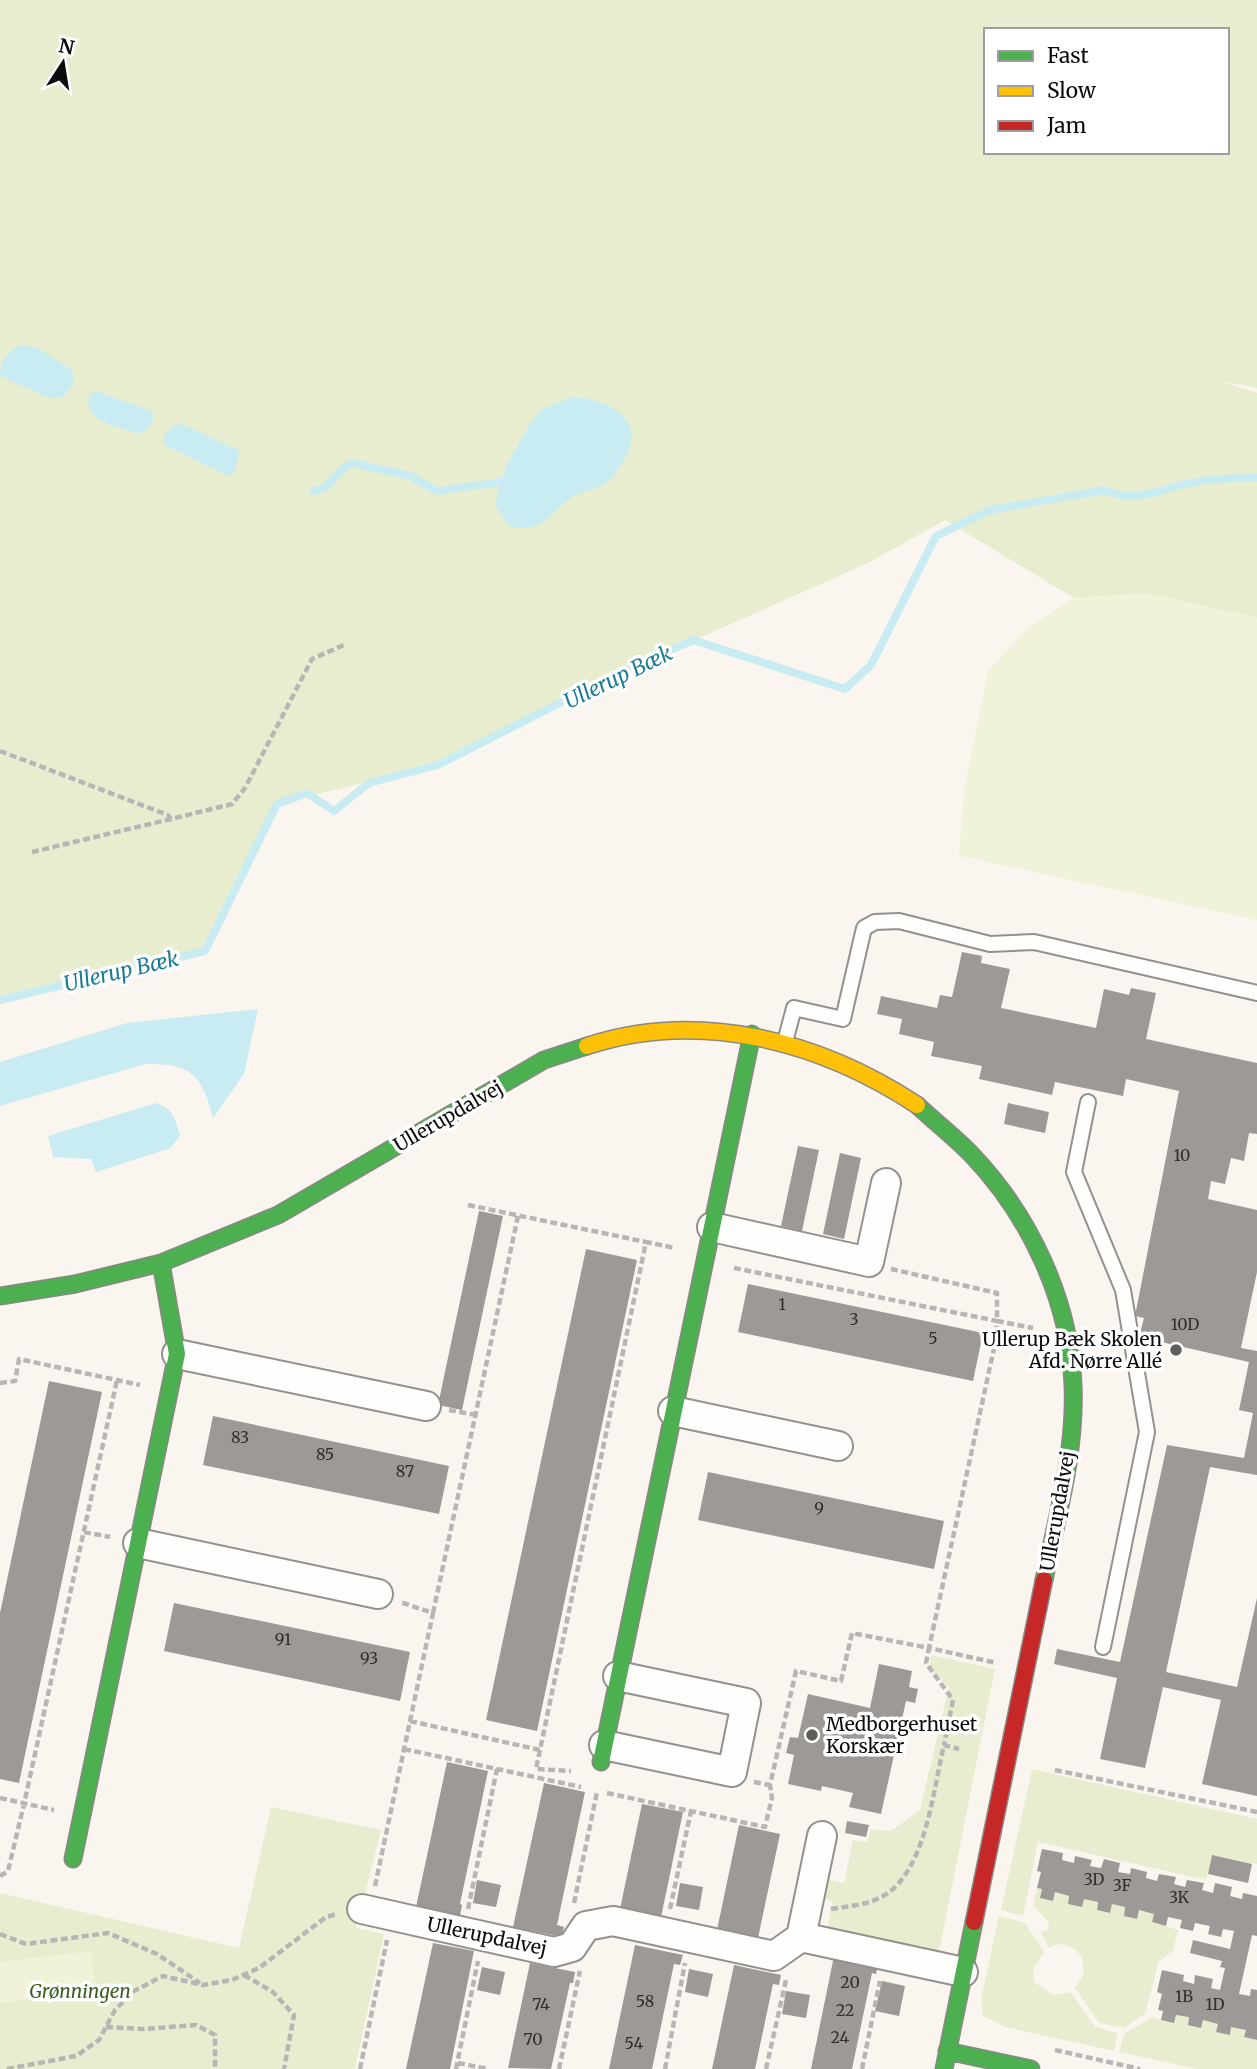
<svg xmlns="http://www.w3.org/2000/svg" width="1257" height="2069" font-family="Merriweather,serif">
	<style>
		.green { fill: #e8edd0; fill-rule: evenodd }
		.pitch { fill: #f0f2da }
		.water { fill: #c8ecf2 }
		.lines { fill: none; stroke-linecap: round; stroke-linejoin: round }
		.stream { stroke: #c8ecf2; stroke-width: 8 }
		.building { fill: #9c9996 }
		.lane-casing { stroke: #93918e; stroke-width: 18 }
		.street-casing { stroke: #93918e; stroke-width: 32 }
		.fast-casing { stroke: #8a8885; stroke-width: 19 }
		.slow-casing { stroke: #8a8885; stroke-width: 19 }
		.jam-casing { stroke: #8a8885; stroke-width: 19 }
		.path { stroke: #b7b6b5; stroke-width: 4.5; stroke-dasharray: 7 3.5; stroke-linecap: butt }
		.lane { stroke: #fefefd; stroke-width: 14 }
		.street { stroke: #fefefd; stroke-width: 28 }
		.fast { stroke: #4caf50; stroke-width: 16 }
		.slow { stroke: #ffc107; stroke-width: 16 }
		.jam { stroke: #c62828; stroke-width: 16 }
		.poi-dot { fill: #5f5e5b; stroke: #fff; stroke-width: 2.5 }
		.labels { text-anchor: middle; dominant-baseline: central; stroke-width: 7; stroke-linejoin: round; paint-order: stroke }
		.number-label { font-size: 16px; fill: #302f2e }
		.street-label { font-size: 19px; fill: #0c0c0c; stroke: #fff }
		.poi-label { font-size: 19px; fill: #0c0c0c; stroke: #fff; text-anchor: end }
		.park-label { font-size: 19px; font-style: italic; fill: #3a6020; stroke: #fff }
		.water-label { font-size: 21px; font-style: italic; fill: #1b7a97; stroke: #fff }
	</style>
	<rect width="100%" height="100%" fill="#faf6ef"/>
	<path class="green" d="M0,0h1257v388l-36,-7 36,12v225l-111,-25 -72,5 -129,-78 -77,43 -263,117 -167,85 -161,39 -72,147 -205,49zM986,30h241v122h-241z
		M931,1655l64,14 -57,288 -112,-23 7,-33 -14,-3 6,-19 19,4 9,-43 14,2 4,-13 20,2 29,-21 29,-123 -20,-19z
		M1032,1769l225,50v45l-45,-8 -6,24 -168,-38 -15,74 -22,-6z
		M271,1807l110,23 -25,98 28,6 -29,135h-355v-176l239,55z
		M1037,1888l5,1 -1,9 12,3 2,-9 14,4 -1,8 13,3 3,-8 14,3 -1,8 12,3 3,-9 13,3 -1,9 13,3 2,-9 15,4 -2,8 26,8 -5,21 -14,10 -14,53 -21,14 -25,-5 -24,-35 9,-14 -2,-17c-9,-11 -21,-17 -33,-9l-8,-16 8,-2 -1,-9 -15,-15z
		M999,1916l26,7 19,29 -11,16 1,14 20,13 17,-3 24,35 23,6 -4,18 -109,-24 -22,-11 -2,-17z
		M1176,2015l13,2 -1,8 15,-5 15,4 -2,8 14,3 1,-8 15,3 -2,7 13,3v29h-60l-78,-17 5,-18 28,-17 9,3z"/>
	<path class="pitch" d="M1146,593l111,25v302l-298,-64 5,-66 24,-119 42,-45 44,-28z
		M91,1951l5,40 -96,12v-41z"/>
	<path class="water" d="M24,345l16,4 33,22v12l-9,14 -15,1 -49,-22c0,-15 9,-29 24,-31z
		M96,391l55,20 3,5c-3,10 -7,18 -18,17 -20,-7 -56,-13 -46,-39z
		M571,397c34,1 77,20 54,61 -5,7 -9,16 -15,22 -11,10 -27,10 -39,18 -23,16 -32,39 -64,27l-12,-21 10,-36 27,-48 10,-11z
		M182,424l58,27 -6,21 -7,4 -5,-3 -59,-29c1,-11 8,-20 19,-20z
		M258,1009l-14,65 -31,44c-11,-43 -22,-55 -67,-54l-146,42v-44l127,-39z
		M156,1103c17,6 19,15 24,32l-9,13 -75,24 -5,-13 -38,-2 -5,-21z"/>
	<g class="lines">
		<path class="stream" d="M314,491c19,-3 21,-22 39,-28l57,13 27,15 64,-9
			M0,1000l205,-49 72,-147 30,-11 27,18 35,-28 69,-18 167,-85 88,-40 152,49 26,-24 65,-129 54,-26 114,-20c29,14 57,-1 86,-7 22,-5 45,-5 67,-5"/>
	</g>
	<path class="building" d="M962,952l20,4 -1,7 29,6 -9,39 95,20 8,-39 25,6 2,-7 25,5 -10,46 111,24v71l-8,-1 -5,28 -13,-3 -6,26 -14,-3 -3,18 49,11v62l-16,76 16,3v124l-47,-8 -44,205 71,15 20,-89v198l-55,-12 19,-84 -58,-13 -18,81 -45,-9 17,-81 -63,-14 3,-15 63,13 47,-217 77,13 9,-45 -14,-3 10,-48 -110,-25 5,-19 -9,-2 44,-225 -53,-12 -3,17 -68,-14 -3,13 -73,-16 3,-13 -51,-10 3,-14 -35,-8 3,-15 -25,-5 4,-18 56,12 3,-13 12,2z
		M1008,1103l41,9 -4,21 -41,-9z
		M798,1146l21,4 -17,81 -21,-5z
		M840,1153l21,5 -17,81 -21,-5z
		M479,1211l24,5 -41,194 -24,-5z
		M586,1249l51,11 -100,471 -51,-11z
		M748,1284l235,49 -10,48 -235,-49z
		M49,1381l53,11 -83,391 -19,-4v-166z
		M213,1416l236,50 -10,48 -236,-49z
		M708,1472l236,49 -10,48 -236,-49z
		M174,1603l236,49 -10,49 -236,-50z
		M879,1664l33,7 -3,16 9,2 -3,14 -9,-2 -25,113 -32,-7 4,-14 -31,-7 -1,5 -33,-7 6,-29 -8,-2 4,-16 8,1 10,-44 62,14z
		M447,1762l41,9 -28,133 2,1 -2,11 -44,-9z
		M544,1783l41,9 -28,133 7,2 -2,10 -49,-10z
		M642,1804l41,8 -22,105 -41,-8z
		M847,1821l22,4 -3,12 -21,-4z
		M739,1825l41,9 -22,104 -41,-8z
		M1042,1849l21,4 -1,7 12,3 1,-7 17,4 -2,6 11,2 3,-9 16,4 -2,9 12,2 1,-6 16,4 -1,6 11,3 2,-7 17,3 -2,7 11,3 2,-7 17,3 -2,7 11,3 2,-10 17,4 -2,9 12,3 1,-6 14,3v40l-5,-1 -13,59 11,2 1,-7 6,1v50l-13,-3 2,-7 -15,-3 -1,8 -14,-3 2,-8 -15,-4 -2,8 -13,-3 1,-8 -13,-2 -2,8 -13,-3 2,-9 -5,-1 4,-16 -5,-2 5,-22 22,5 -1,6 11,3 1,-9 18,4 -2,9 9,2 5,-22 -5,-1 2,-6 -32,-8 3,-13 37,9 4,-18 -11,-2 -2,8 -13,-3 2,-8 -15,-3 -2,8 -13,-3 2,-8 -14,-3 -2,9 -14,-4 2,-8 -15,-4 -2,9 -13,-3 1,-9 -13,-3 -2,9 -13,-3 1,-8 -14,-3 -2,8 -14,-3 1,-8 -14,-4 -2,9 -13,-3 2,-9 -5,-1 4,-16 -4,-1z
		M1212,1855l40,9 -4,19 -40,-9z
		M477,1880l24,5 -5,22 -23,-4z
		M680,1883l23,4 -4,23 -23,-4z
		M433,1943l41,8 -24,118h-44z
		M635,1945l48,10 -3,10 -6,-1 -22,105h-43z
		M835,1951l44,9 -3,14 -4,-1 -20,96h-41z
		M530,1963l45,9 -2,11h-3l-19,86 -43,-1z
		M734,1965l47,10 -2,10 -6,-1 -18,85h-43z
		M482,1967l23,5 -5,23 -23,-5z
		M689,1969l24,5 -5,23 -23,-5z
		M882,1981l23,5 -6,30 -24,-5z
		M786,1991l24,4 -4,23 -24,-4z"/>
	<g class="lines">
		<g class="lane-casing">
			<path id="lane" d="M785,1042l9,-34 49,11 21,-91 11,-6 24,-1 91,23 44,-2 223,51
				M1088,1102l-14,70 49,118 24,142 -44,215"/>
		</g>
		<g class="street-casing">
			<path id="street" d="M712,1227l157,35 17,-79
				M177,1354l249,52
				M673,1411l165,35
				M138,1543l240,51
				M604,1745l128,27 14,-69 -128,-27
				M822,1836l-21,101 162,35
				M362,1909l192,43 18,-5 14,-21 27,-5 161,35 27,-19"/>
		</g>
		<g class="fast-casing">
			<path id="fast" d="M917,1105c18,17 39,33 55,50 58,61 98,146 101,230 3,66 -16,132 -29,195
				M0,1296l75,-12 86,-21 117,-48 266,-155 43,-14
				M601,1762l151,-728
				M73,1859l104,-505 -16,-91
				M947,2051l84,18
				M944,2069l30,-147"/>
		</g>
		<g class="slow-casing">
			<path id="slow" d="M587,1046c113,-37 233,-5 330,59"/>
		</g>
		<g class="jam-casing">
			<path id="jam" d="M974,1922l70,-342"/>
		</g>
		<path class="path" d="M0,751l168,64 3,4 61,-15 13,-16 67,-129 34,-15
			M32,852l139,-33
			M468,1205l178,37
			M734,1268l263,53 -1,18 -67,309 68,15
			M891,1269l106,24v28l36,7
			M0,1383l15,-2 4,-22 121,26
			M449,1410l27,5
			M84,1532l26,5
			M433,1613l85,-397
			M410,1721l130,29 106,-508 29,6
			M404,1749l177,38
			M540,1750l-4,19 35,2
			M1055,1770l202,42
			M754,1782l16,3
			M607,1793l158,34 7,-29 -2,-13 26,-114 45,10 11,-48 77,15 -3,15 27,37 -9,45
			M0,1798l54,12
			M0,1876l8,-5 16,-67 93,-424
			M375,1886l58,-273 -33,-11
			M574,1903l23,-111
			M468,1909l29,-140
			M670,1909l21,-98
			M831,1909c18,-3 37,-4 52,-13 43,-24 50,-106 61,-151l15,4
			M0,1934l26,10 82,-11 49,21 43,29
			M244,1975l29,17 21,23 -10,54
			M106,2027l38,2 52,-4 19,10v34
			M1055,2050l85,19
			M458,2063l30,6
			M7,2069l69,-13 23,-16 16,-30 19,-19 29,-15 40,9 29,-5 27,-12 67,-51 12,-3
			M360,2069l27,-129
			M456,2069l22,-108
			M559,2069l21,-98
			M665,2069l20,-106
			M766,2069l20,-89
			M862,2069l18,-88"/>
		<use href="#lane" class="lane"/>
		<use href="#street" class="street"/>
		<use href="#fast" class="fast"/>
		<use href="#slow" class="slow"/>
		<use href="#jam" class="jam"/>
	</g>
	<g class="poi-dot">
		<circle cx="1176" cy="1350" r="7"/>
		<circle cx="812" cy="1735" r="7"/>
	</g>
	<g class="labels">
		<g class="number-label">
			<text x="1182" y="1155">10</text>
			<text x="782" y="1304">1</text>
			<text x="854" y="1319">3</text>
			<text x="1185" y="1324">10D</text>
			<text x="933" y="1338">5</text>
			<text x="240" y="1437">83</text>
			<text x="325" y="1454">85</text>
			<text x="405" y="1471">87</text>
			<text x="819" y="1508">9</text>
			<text x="283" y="1639">91</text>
			<text x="369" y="1658">93</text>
			<text x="1094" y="1879">3D</text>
			<text x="1122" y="1885">3F</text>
			<text x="1179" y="1897">3K</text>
			<text x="850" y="1982">20</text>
			<text x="1184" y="1996">1B</text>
			<text x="645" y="2001">58</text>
			<text x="541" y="2004">74</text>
			<text x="1215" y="2004">1D</text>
			<text x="845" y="2010">22</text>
			<text x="840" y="2037">24</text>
			<text x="533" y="2039">70</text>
			<text x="634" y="2043">54</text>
		</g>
		<g class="street-label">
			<text transform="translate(448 1116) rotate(-30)">Ullerupdalvej</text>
			<text transform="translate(1057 1511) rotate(-80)">Ullerupdalvej</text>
			<text transform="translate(487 1936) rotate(12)">Ullerupdalvej</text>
		</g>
		<g class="poi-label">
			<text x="1162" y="1339">Ullerup Bæk Skolen<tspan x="1162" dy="22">Afd. Nørre Allé</tspan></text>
			<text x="826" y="1724" text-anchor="start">Medborgerhuset<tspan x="826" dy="22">Korskær</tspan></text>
		</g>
		<g class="park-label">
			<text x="80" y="1991">Grønningen</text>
		</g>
		<g class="water-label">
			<text transform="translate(618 677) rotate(-26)">Ullerup Bæk</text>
			<text transform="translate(121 971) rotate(-13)">Ullerup Bæk</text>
		</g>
	</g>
	<rect x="984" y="28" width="245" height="126" fill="#ffffff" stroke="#9e9e9e" stroke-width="2"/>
	<rect x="998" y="51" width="35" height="10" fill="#4caf50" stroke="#9e9e9e" stroke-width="2"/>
	<text x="1047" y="63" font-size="21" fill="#0c0c0c">Fast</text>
	<rect x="998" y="86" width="35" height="10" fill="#ffc107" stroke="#9e9e9e" stroke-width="2"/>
	<text x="1047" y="98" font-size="21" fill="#0c0c0c">Slow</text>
	<rect x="998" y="121" width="35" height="10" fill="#c62828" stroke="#9e9e9e" stroke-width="2"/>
	<text x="1047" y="133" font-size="21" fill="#0c0c0c">Jam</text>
	<g transform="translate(63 63) rotate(12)" stroke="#ffffff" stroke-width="5" paint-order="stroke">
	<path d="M0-5L12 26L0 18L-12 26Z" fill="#0c0c0c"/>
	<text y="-10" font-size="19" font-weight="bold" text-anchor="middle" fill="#0c0c0c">N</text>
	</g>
</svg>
